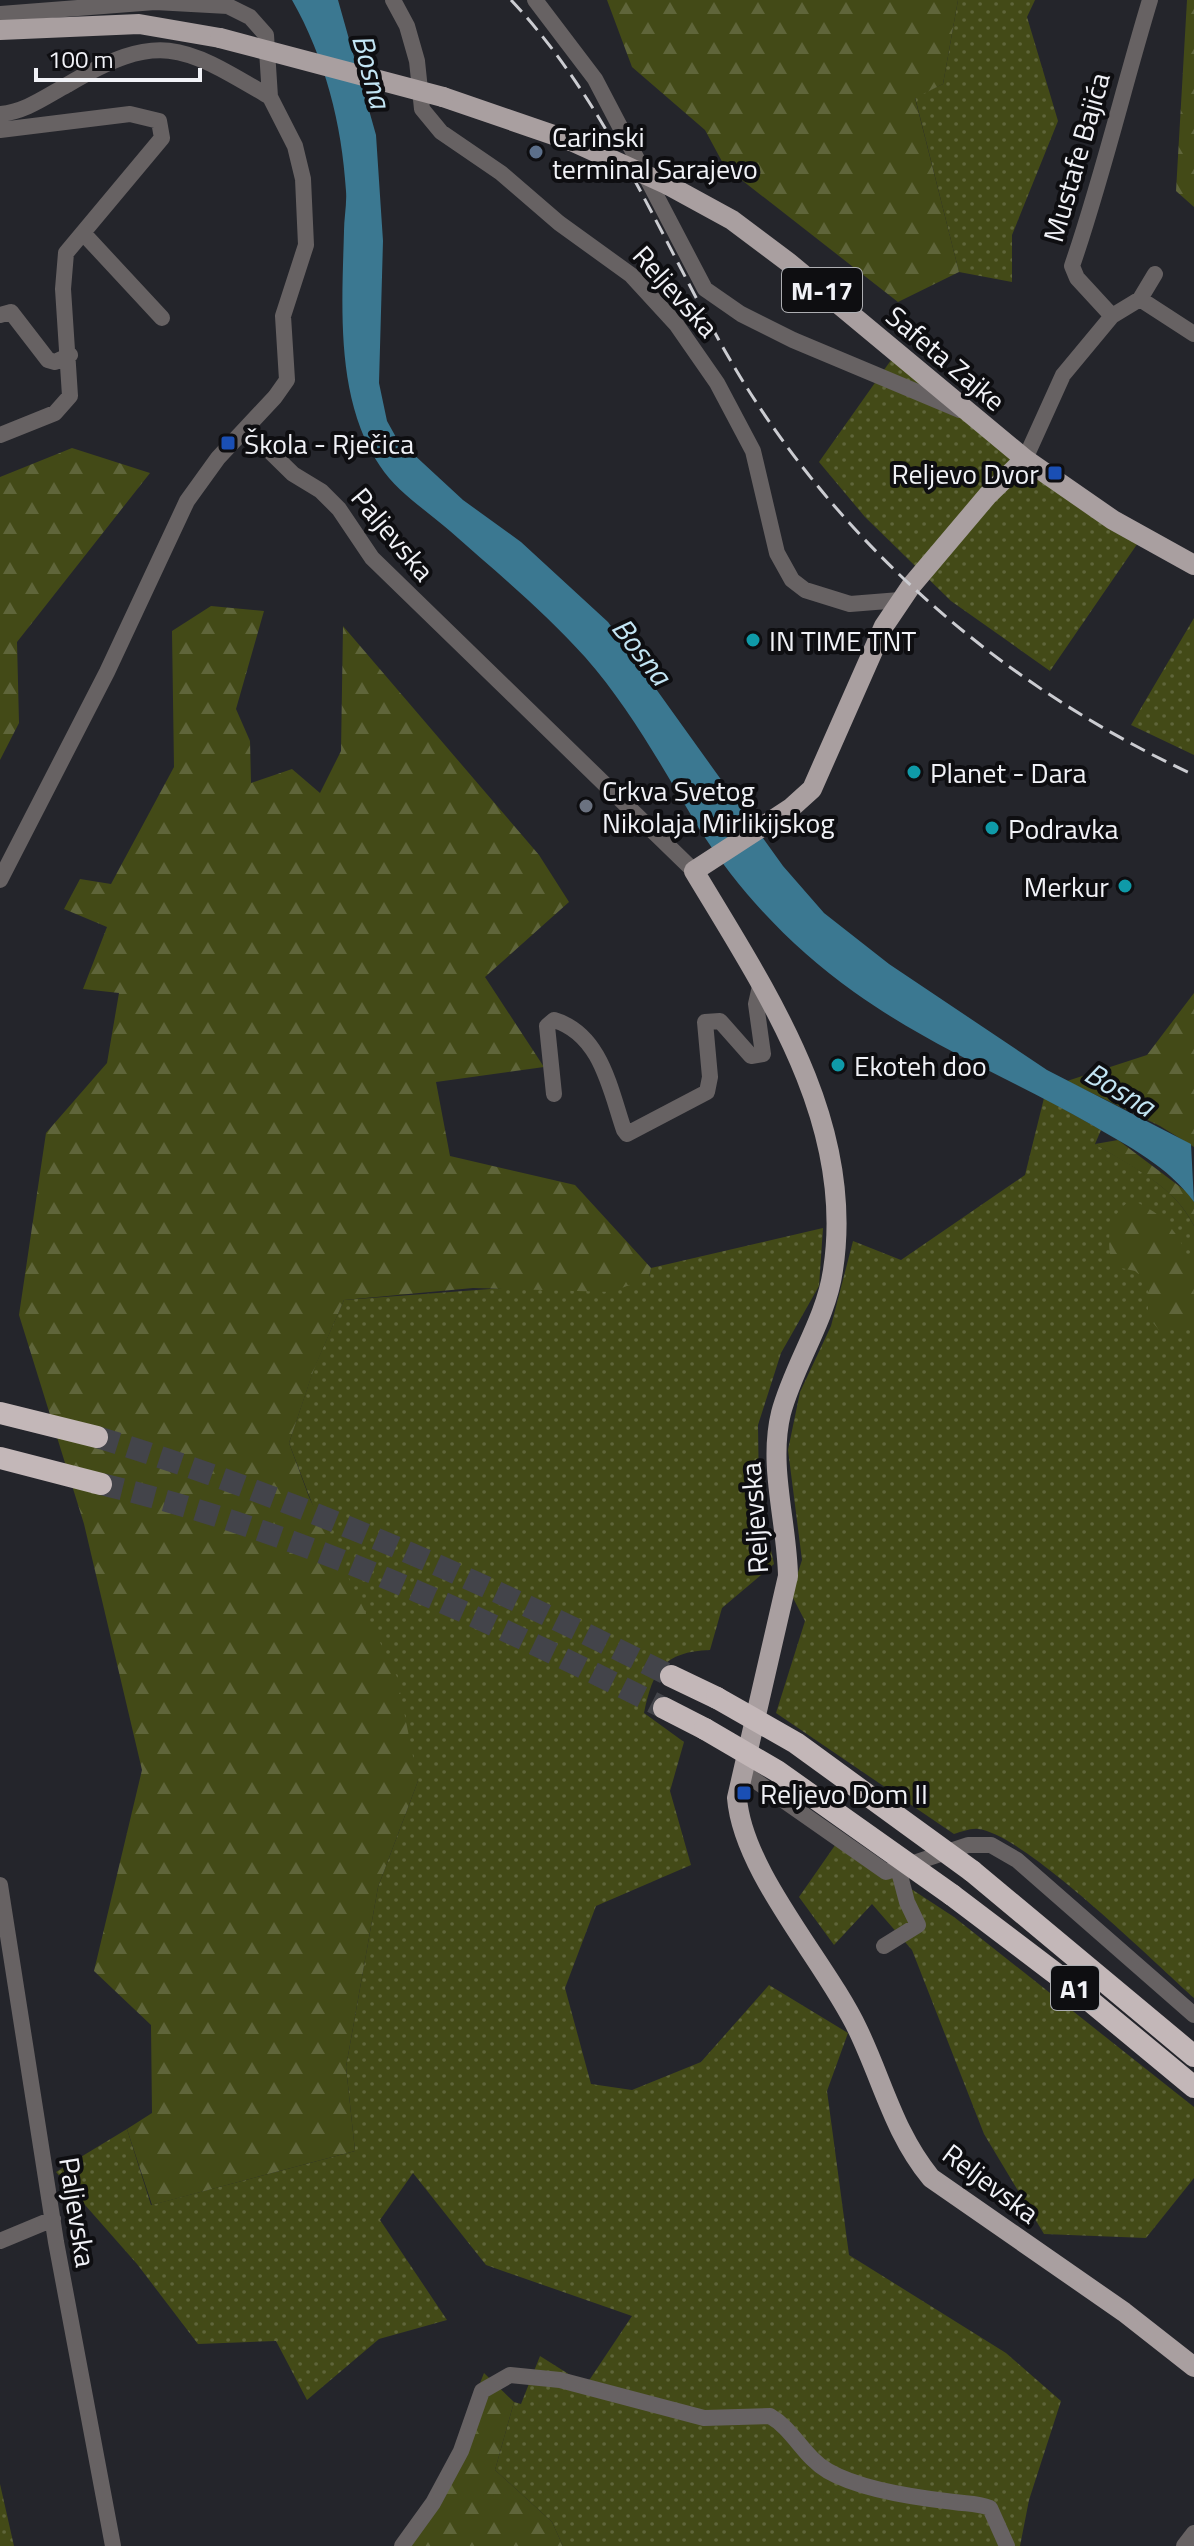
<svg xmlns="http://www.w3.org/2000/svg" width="1194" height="2546" font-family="'Titillium Web',sans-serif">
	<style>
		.grass { fill: url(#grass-dots) }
		.forest { fill: url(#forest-firs) }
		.water { fill: #3b7891 }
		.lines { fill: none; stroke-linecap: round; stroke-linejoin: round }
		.highway-tunnel { stroke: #43444a; stroke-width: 22; stroke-dasharray: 22 11; stroke-linecap: butt }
		.minor { stroke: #676263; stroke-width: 16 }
		.major { stroke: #a99fa0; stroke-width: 20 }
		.highway { stroke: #c3b7b8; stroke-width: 22 }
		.rail { stroke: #cbccd1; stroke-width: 3; stroke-dasharray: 16 8; stroke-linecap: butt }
		.major-bridge { stroke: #a99fa0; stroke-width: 20 }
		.highway-bridge { stroke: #c3b7b8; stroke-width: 22 }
		.service-dot { fill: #5c6f8a; stroke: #0e0e11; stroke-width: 3 }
		.transit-dot { fill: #1a4fb4; stroke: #0e0e11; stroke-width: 3 }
		.culture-dot { fill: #0f9aa8; stroke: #0e0e11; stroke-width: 3 }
		.worship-dot { fill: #6b7280; stroke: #0e0e11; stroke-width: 3 }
		.labels { text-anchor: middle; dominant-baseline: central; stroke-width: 8; stroke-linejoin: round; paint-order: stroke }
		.shield { fill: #0e0e11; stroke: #adaeb2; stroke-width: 2 }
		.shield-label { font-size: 26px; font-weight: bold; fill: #f1f2f7 }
		.poi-label { font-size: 28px; fill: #f1f2f7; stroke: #0e0e11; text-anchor: start }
		.street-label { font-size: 28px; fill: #f1f2f7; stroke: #0e0e11 }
		.water-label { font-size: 30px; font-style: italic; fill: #c3e5f4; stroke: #0e0e11 }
	</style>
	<defs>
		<pattern id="grass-dots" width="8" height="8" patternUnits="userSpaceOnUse" patternTransform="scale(2)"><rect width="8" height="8" fill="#434a17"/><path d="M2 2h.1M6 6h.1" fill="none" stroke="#5f653a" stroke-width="1.8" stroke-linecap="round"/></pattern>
		<pattern id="forest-firs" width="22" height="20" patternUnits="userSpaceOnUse" patternTransform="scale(2)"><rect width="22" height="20" fill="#434a17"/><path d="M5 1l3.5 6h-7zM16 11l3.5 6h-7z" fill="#5f653a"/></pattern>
	</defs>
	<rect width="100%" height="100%" fill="#24252b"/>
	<path class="grass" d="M958,0h77l-8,17 31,104 -46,114v47l-53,-10 -44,-175 28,-13z
		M896,353l246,184 -92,134 -99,-70 -86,-84 -46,-55z
		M1194,618v137l-63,-30z
		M1044,1098l57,32 -6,14c36,22 80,42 99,82v772c-39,-35 -171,-165 -216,-169 -7,-1 -17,3 -24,5l-178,-121 29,-92 -14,-27 11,-34 -14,-110 12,-58 31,-66 22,-85 48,19 124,-85z
		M823,1228l-4,58 -38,67 -23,72 1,70 15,69 -52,44 -12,42c-47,2 -57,20 -66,63l40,29 -14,49 21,74 -95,41 -31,82 26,96 41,6 69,-28 68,-77 79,48 -21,58 22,164 157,98 55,48 -32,99 -9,46h-457l-11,-24 -57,-52 19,-68 7,2 19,-48 46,29 46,-69 -146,-51 -73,-92 -33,47 67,100 -68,19 -72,61 -31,-59 -78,3 -61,-80 -81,-92 71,-43 24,76 204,-54 -9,-84 32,-180 40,-106 -129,-338 25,-75 30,-68 305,-23 2,-9z
		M838,1841l116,76 240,190v71l-48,60 -102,-4 -60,-100 -72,-184 -40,-46 -38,41 -35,-48z
		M0,2484l14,62h-14z"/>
	<path class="forest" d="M607,0h351l-15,84 -28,14 44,174 -61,30 -173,-135 -20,-37 -73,-63z
		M1187,0h7v207l-18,-16z
		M72,448l78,25 -133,169 2,81 -19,37v-283z
		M211,606l53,5 -28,98 14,32 1,42 41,-14 28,24 21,-42 2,-125 196,229 30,47 -84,75 59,90 -108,15 14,74 125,29 76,83 -2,9 -37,15 -139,-4 -129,12 -30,69 -25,74 20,54 88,180 21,104 -40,106 -32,180 9,84 -203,54 -25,-76 25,-16 -1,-88 -57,-54 48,-201 -58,-246 -65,-209 27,-182 61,-70 12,-70 -36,-4 24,-62 -43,-18 16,-30 31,5 63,-117 -2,-136z
		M1194,993v154l-34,-21 -93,-45 80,-26z
		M1118,1140l69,52 7,10v24c-19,-40 -63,-59 -99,-82z
		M1131,1200c43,16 63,54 63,97 0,11 0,21 -3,31l-31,3 -12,-14v-35l-13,-11 -23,-5c-6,-26 -4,-51 19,-66z
		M484,2373l30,29 -19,68 57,52 11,24h-167l47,-69z"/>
	<path class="water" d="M292,0h46l38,135 7,106 -4,142 8,38 10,18 66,61 58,42 87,80 175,244 41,47 65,51 158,106 144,74 3,58c-25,-35 -66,-56 -102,-77 -79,-45 -164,-80 -238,-133 -62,-44 -113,-98 -154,-162 -36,-59 -69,-121 -115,-173 -41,-46 -90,-86 -135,-126 -24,-21 -53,-39 -70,-65 -45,-67 -38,-159 -36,-235 0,-13 3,-27 2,-40 -4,-67 -21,-133 -54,-191z"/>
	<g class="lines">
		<path class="highway-tunnel" d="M97,1437c198,60 389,146 574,239
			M101,1484c196,46 384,134 563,224"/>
		<path class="minor" d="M393,0l14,26 10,35 5,48 19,23 60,41 58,50 72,52 45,49 41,59 36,68 24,102 15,27 13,10 45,14 50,-4
			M535,0l60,79 110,210 36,25 52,26 167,70
			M0,14l155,-12 73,4 22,11 16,18 4,62 25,49 8,33 3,66 -23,71 4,64 -12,17 -57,61 -31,43 -80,171 -107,208
			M0,114c25,-2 45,-17 67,-29 93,-55 115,-40 203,12
			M0,130l130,-16 29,7 3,17 -96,115 -3,36 7,107 -15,17 -55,22
			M84,234l78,84
			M1140,299l54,35
			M0,315l11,-3 37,48 7,2 15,-7
			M1112,316l-35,-38 -5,-12c30,-87 51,-177 78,-266
			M246,428l47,46 28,17 18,18 33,49 322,313
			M1025,459l38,-84 49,-59 28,-17 15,-25
			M554,1094l-7,-68 7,-6c47,14 56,69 70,110l3,4 80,-42 3,-15 -5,-55 15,-1 31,35 12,-2 -7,-50 5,-22
			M743,1772l143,100 82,-27h23l26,15 177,155
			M0,1885l56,357 57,304
			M884,1946l34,-21 -11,-23 -9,-34
			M0,2241l53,-22
			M402,2546l31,-43 28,-52 21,-60 28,-16 50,5 144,38 66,-2c23,13 34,41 58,55 31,18 90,27 126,31 14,2 23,1 36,6l17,38
			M1184,2546l10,-13"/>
		<path class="major" d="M0,30l139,-6 81,14
			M443,97l128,44
			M668,185l64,35 56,42 237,197 88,61 81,45
			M1025,459l-37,36 -77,91 -27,40 -72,163 -21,19 -97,63c72,120 162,251 139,399 -7,50 -39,94 -52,143 -13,53 6,109 7,163l-51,222c6,75 89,164 121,232 25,52 36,103 73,148l193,134 70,55"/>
		<path class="highway" d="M0,1413l97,24
			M0,1458l101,26
			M671,1676l46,22
			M664,1708l41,21
			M972,1871l222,185
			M952,1895l120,91 122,101"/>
		<path class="rail" d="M511,0c94,100 147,232 214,351 106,187 274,334 469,424"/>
		<path class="major-bridge" d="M220,38l223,59
			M571,141l97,44"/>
		<path class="highway-bridge" d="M717,1698l79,45 176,128
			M705,1729l72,42 175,124"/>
	</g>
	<circle class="service-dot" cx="536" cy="152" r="8"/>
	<g class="transit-dot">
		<rect x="220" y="435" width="16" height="16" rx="4"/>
		<rect x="1047" y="465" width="16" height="16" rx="4"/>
		<rect x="736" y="1785" width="16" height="16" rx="4"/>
	</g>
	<g class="culture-dot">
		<circle cx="753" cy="640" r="8"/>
		<circle cx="914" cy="772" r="8"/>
		<circle cx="992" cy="828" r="8"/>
		<circle cx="1125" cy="886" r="8"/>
		<circle cx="838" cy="1065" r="8"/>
	</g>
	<circle class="worship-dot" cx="586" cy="806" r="8"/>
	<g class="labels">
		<g class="shield">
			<rect x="782" y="268" width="80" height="44" rx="6"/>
			<rect x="1051" y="1966" width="48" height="44" rx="6"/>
		</g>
		<g class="shield-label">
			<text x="822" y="290">M-17</text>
			<text x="1075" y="1988">A1</text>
		</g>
		<g class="poi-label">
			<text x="552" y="136">Carinski<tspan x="552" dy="32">terminal Sarajevo</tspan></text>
			<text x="244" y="443">Škola - Rječica</text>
			<text x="1039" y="473" text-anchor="end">Reljevo Dvor</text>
			<text x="769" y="640">IN TIME TNT</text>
			<text x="930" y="772">Planet - Dara</text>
			<text x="602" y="790">Crkva Svetog<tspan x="602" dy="32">Nikolaja Mirlikijskog</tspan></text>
			<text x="1008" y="828">Podravka</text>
			<text x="1109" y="886" text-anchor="end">Merkur</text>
			<text x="854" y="1065">Ekoteh doo</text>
			<text x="760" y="1793">Reljevo Dom II</text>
		</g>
		<g class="street-label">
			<text transform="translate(1076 157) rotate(-74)">Mustafe Bajića</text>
			<text transform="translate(676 291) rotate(48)">Reljevska</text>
			<text transform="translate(946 358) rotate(40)">Safeta Zajke</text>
			<text transform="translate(393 534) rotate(50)">Paljevska</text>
			<text transform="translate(754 1518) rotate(-94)">Reljevska</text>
			<text transform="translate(991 2183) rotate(37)">Reljevska</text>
			<text transform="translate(78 2212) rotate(81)">Paljevska</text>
		</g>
		<g class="water-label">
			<text transform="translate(372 71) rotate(75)">Bosna</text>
			<text transform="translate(642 651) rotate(52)">Bosna</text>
			<text transform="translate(1120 1089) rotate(31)">Bosna</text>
		</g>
	</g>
	<path d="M36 68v12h164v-12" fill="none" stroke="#f1f2f7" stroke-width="4"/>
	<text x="48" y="68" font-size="24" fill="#f1f2f7" stroke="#0e0e11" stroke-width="6" paint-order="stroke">100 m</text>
</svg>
